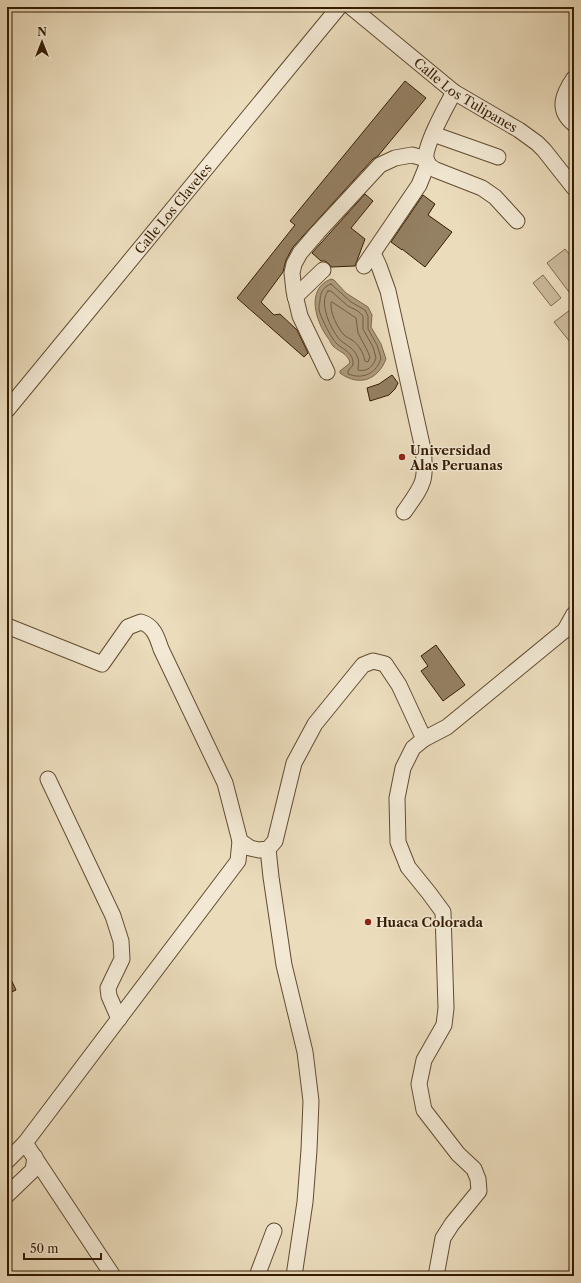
<svg xmlns="http://www.w3.org/2000/svg" width="581" height="1283" font-family="'Libre Caslon Text',serif">
	<style>
		.green { fill: #ccbb9d; stroke: #806c50 }
		.water { fill: #ad9b7d; stroke: #7d684c }
		.lines { fill: none; stroke-linecap: round; stroke-linejoin: round }
		.shore { stroke: #715c40; stroke-width: 1 }
		.building { fill: #948063; stroke: #351c03 }
		.minor-casing { stroke: #624c31; stroke-width: 17 }
		.minor { stroke: #f2e8d3; stroke-width: 15 }
		.poi-dot { fill: #8f2418; stroke: #f2e8d3; stroke-width: 1.5 }
		.labels { text-anchor: middle; dominant-baseline: central; stroke-width: 3; stroke-linejoin: round; paint-order: stroke }
		.street-label { font-size: 13px; fill: #351c03; stroke: #f2e8d3 }
		.poi-label { font-size: 13px; font-weight: bold; fill: #351c03; stroke: #f2e8d3; text-anchor: start }
	</style>
	<rect width="100%" height="100%" fill="#ebdcbc"/>
	<filter id="stains"><feTurbulence type="fractalNoise" baseFrequency=".005" numOctaves="4"/><feColorMatrix values="0 0 0 0 .2 0 0 0 0 .09 0 0 0 0 .02 0 0 0 .5 -.17"/></filter>
	<radialGradient id="worn" r=".72"><stop offset=".6" stop-color="#630" stop-opacity="0"/><stop offset="1" stop-color="#630" stop-opacity=".3"/></radialGradient>
	<path class="green" d="M565,249l9,11v35l-2,1 -25,-33z
		M543,275l18,23 -10,8 -18,-23z
		M574,307v40l-20,-25z"/>
	<path class="water" d="M331,279l3,1 12,13 22,14 4,8 -1,12 10,17 5,15c-8,21 -27,28 -46,14v-2l10,-8c-2,-10 -11,-11 -17,-17 -2,-2 -3,-6 -5,-8 -12,-16 -23,-49 3,-59z"/>
	<g class="lines">
		<path class="shore" d="M331,284l20,18 14,8 3,6v13l9,16 4,13c-4,15 -18,22 -33,16v-3l5,-6c1,-12 -9,-15 -16,-21 -6,-6 -16,-26 -18,-34 0,-3 0,-6 1,-9 0,-8 3,-14 11,-17z
			M328,291h3l17,15 10,5 5,5v13l10,18 3,11c-3,9 -9,14 -18,12 0,-5 2,-9 -1,-14 -4,-9 -12,-11 -18,-17 -8,-10 -21,-36 -11,-48z
			M332,302l24,16 2,15 9,17 3,7 -2,5 -3,-1c-2,-9 -6,-16 -13,-21 -3,-2 -6,-3 -8,-5 -7,-8 -14,-22 -13,-32z"/>
	</g>
	<path class="building" d="M405,81l21,17 -48,58 -5,3 -80,88 -7,13 -3,12 -22,30 13,13 6,-1 17,16 11,23 -4,4 -67,-59 58,-73 -5,-4z
		M365,194l8,7 -22,27 14,11 -10,27 -24,1 -2,-3 -4,-3h-4l-9,-8z
		M423,195l12,9 -7,11 24,17 -27,35 -23,-18v1l-11,-8z
		M392,375l6,8 -3,6 -6,6 -19,6 -3,-13 12,-4z
		M436,645l29,40 -22,16 -22,-30 7,-5 -7,-10z
		M7,971l9,19 -9,4z"/>
	<g class="lines">
		<g class="minor-casing">
			<g id="minor">
				<path id="s1" d="M351,7l103,85 65,38 18,13 7,7 30,38"/>
				<path d="M574,78c-11,16 -18,32 0,46"/>
				<path d="M454,92c-7,13 -30,54 -28,67 1,6 6,9 10,11l46,18 13,9 22,24"/>
				<path d="M433,134l65,23"/>
				<path d="M373,253l6,13 9,25 35,158c4,33 0,36 -19,63"/>
				<path d="M364,266l55,-81 9,-22"/>
				<path d="M295,297l28,-27"/>
				<path d="M327,372l-27,-56 -6,-25 -2,-18 2,-9 6,-11 18,-21 62,-67 15,-7 17,-3 14,4"/>
				<path id="s2" d="M7,410l332,-403"/>
				<path d="M7,626l95,38 26,-37 13,-5c13,4 16,15 20,27l64,134 15,58 10,7 9,2 9,-1 7,-8 19,-78 21,-39 48,-59 10,-4 12,3 14,21 25,54"/>
				<path d="M48,779l65,137 8,25 1,18 -14,29 1,8 10,23"/>
				<path d="M268,849l3,28 13,88 21,87 6,49 -2,49 -4,52 -11,74"/>
				<path d="M25,1143l88,133"/>
				<path d="M7,1161l18,-18 213,-282 2,-20"/>
				<path d="M7,1195l26,-25 2,-13"/>
				<path d="M257,1276l17,-45"/>
				<path d="M436,1276l7,-38 9,-14 27,-33 -1,-12 -4,-10 -16,-15 -34,-44 -5,-26 5,-24 20,-35 2,-17 -3,-96 -14,-19 -21,-26 -10,-25 -1,-44 6,-30 10,-20 11,-9 23,-12 118,-97 9,-16"/>
			</g>
		</g>
		<use href="#minor" class="minor"/>
	</g>
	<g class="poi-dot">
		<circle cx="402" cy="457" r="4"/>
		<circle cx="368" cy="922" r="4"/>
	</g>
	<g class="labels">
		<g class="street-label">
			<text stroke="none"><textPath href="#s1" startOffset="145">Calle Los Tulipanes</textPath></text>
			<text stroke="none"><textPath href="#s2" startOffset="261">Calle Los Claveles</textPath></text>
		</g>
		<g class="poi-label">
			<text x="410" y="450">Universidad<tspan x="410" dy="15">Alas Peruanas</tspan></text>
			<text x="376" y="922">Huaca Colorada</text>
		</g>
	</g>
	<rect width="581" height="1283" fill="none" stroke="#ebdcbc" stroke-width="24"/>
	<rect x="8" y="8" width="565" height="1267" fill="none" stroke="#351c03" stroke-width="2"/>
	<rect x="12" y="12" width="557" height="1259" fill="none" stroke="#351c03"/>
	<g transform="translate(42 42)" stroke="#f2e8d3" stroke-width="3" paint-order="stroke">
	<path d="M0-3L7 15L0 10L-7 15Z" fill="#351c03"/>
	<text y="-6" font-size="11" font-weight="bold" text-anchor="middle" fill="#351c03">N</text>
	</g>
	<path d="M24 1253v6h77v-6" fill="none" stroke="#351c03" stroke-width="2"/>
	<text x="30" y="1253" font-size="12" fill="#351c03" stroke="#f2e8d3" stroke-width="3" paint-order="stroke">50 m</text>
	<rect width="100%" height="100%" filter="url(#stains)"/>
	<rect width="100%" height="100%" fill="url(#worn)"/>
</svg>
